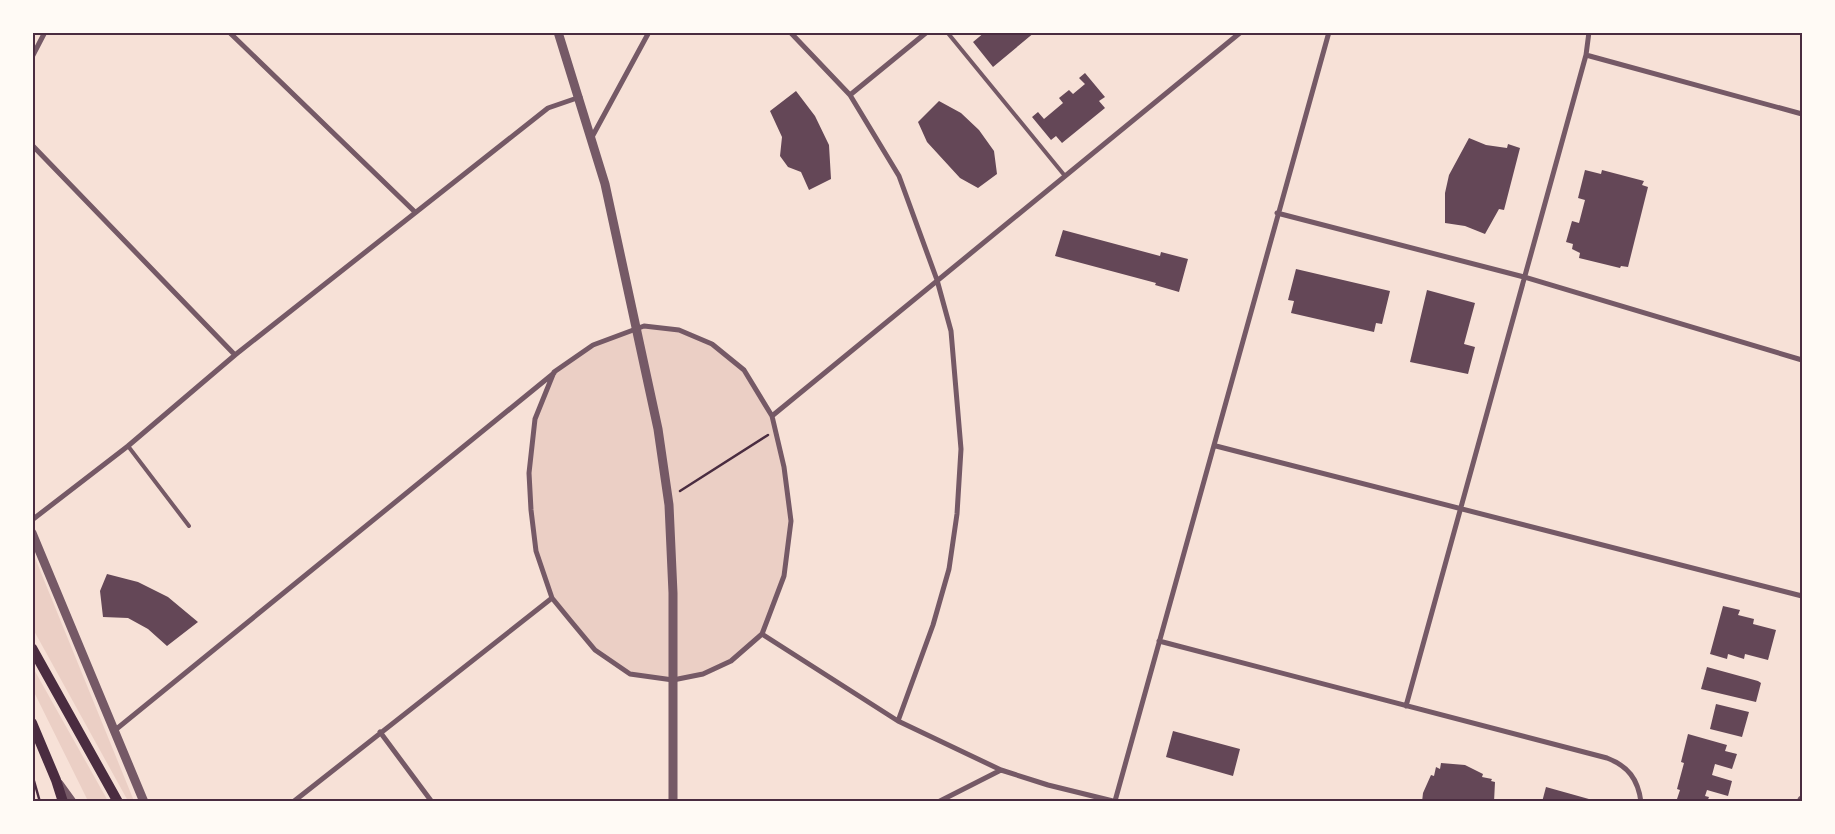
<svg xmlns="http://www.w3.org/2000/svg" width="1835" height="834" font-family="'IBM Plex Sans',sans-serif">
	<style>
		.green { fill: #ebcfc5 }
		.building { fill: #644757 }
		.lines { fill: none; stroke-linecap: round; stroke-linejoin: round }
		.path { stroke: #4a2c40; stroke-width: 2.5 }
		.service { stroke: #755966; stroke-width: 4 }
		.minor { stroke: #755966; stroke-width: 5 }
		.tertiary { stroke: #755966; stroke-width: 9 }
		.secondary { stroke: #4a2c40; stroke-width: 10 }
		.neatline { fill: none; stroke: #4a2c40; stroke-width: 2 }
	</style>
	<rect width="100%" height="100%" fill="#f7e1d7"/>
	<path class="green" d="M635,328l44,2 33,14 32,26 28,46 12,51 7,54 -7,55 -22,58 -31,27 -28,13 -30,6 -43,-6 -35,-24 -43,-52 -16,-47 -7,-78 6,-54 19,-47 39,-27z
		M33,553l101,248h-6l-95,-172z
		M32,666l76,135h-20l-55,-111z"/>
	<path class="building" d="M985,32h50l-42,35 -20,-25z
		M1085,73l20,24 -6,4 6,7 -43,35 -6,-7 -5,4 -19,-23 6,-5 6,7 19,-16 -4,-5 10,-8 4,4 12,-10 -6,-6z
		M796,91l19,25 14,29 2,34 -22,11 -8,-18 -13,-5 -8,-11 2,-19 -12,-26z
		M939,101l22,12 18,17 15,21 3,23 -19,14 -18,-10 -33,-36 -9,-20z
		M1469,138l17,7 21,3 1,-4 12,4 -16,62 -5,-1 -14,25 -20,-8 -20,-3v-30l4,-18z
		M1585,170l16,4 1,-4 42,11 -2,4 6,2 -20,80 -7,-1 -1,2 -41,-10 1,-5 -8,-4 1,-5 -7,-2 6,-21 7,2 6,-23 -7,-2z
		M1063,230l97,26 1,-4 27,7 -9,33 -24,-7 1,-2 -101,-27z
		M1296,269l94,22 -8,33 -6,-1 -2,9 -83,-19 3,-12 -6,-1z
		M1427,290l48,13 -11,41 11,3 -7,27 -58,-12z
		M107,574l31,8 30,15 30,25 -31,24 -19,-17 -20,-11 -25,-1 -3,-26z
		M1723,606l17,4 -2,5 16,4 -1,5 23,6 -8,30 -23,-6 -1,5 -16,-5 -1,5 -17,-5z
		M1707,667l51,14 3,2 -5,19 -55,-13z
		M1716,704l33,8 -7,25 -32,-8z
		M1173,731l67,18 -7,27 -67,-19z
		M1688,734l39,11 -2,6 12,3 -5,15 -17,-5 -3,11 20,6 -4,15 -21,-6 -2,6 4,1 -2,5h-31l4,-12 -3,-1 7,-26 -3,-1z
		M1441,763l24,2 18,9 -1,3 10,2 -1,2 4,1 -1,20h-72l1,-9 8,-18 3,1 2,-9 4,2z
		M1546,787l50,14v1h-54z"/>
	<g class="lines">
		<path class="path" d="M680,491l88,-56
			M32,774l8,28"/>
		<path class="service" d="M947,32l118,144
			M128,446l61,80"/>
		<path class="minor" d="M229,32l186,180
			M790,32l60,63 49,81 38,104 14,51 10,118 -4,65 -8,55 -16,56 -35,96
			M1586,55l216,59
			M32,57l13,-25
			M850,95l77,-63
			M592,137l57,-105
			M32,145l203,210
			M1277,213l247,64 278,83
			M644,326l35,4 33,14 32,26 28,46 12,51 7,54 -7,55 -22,58 -31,27 -28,13 -30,6 -43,-6 -35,-24 -25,-30 -18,-22 -16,-47 -5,-41 -2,-37 6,-54 19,-47 39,-27z
			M772,416l469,-384
			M1216,446l586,150
			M32,520l96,-74 107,-91 313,-247 32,-11
			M762,634l136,87 103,49 47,15 69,17
			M1159,641l448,117c21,8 31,21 34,44
			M1406,706l180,-651 3,-23
			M114,731l440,-358
			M380,732l52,70
			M1115,801l214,-769
			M293,802l259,-204
			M938,802l63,-32"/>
		<path class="tertiary" d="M558,32l47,152 53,245 11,76 4,88v209
			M32,533l112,269
			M59,784l13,18
			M1801,802l1,-2"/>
		<path class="secondary" d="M32,648l86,154
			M32,723l24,57 7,22"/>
	</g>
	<rect width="1835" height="834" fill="none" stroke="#fffaf5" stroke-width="68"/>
	<rect x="34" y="34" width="1767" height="766" class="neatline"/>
</svg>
